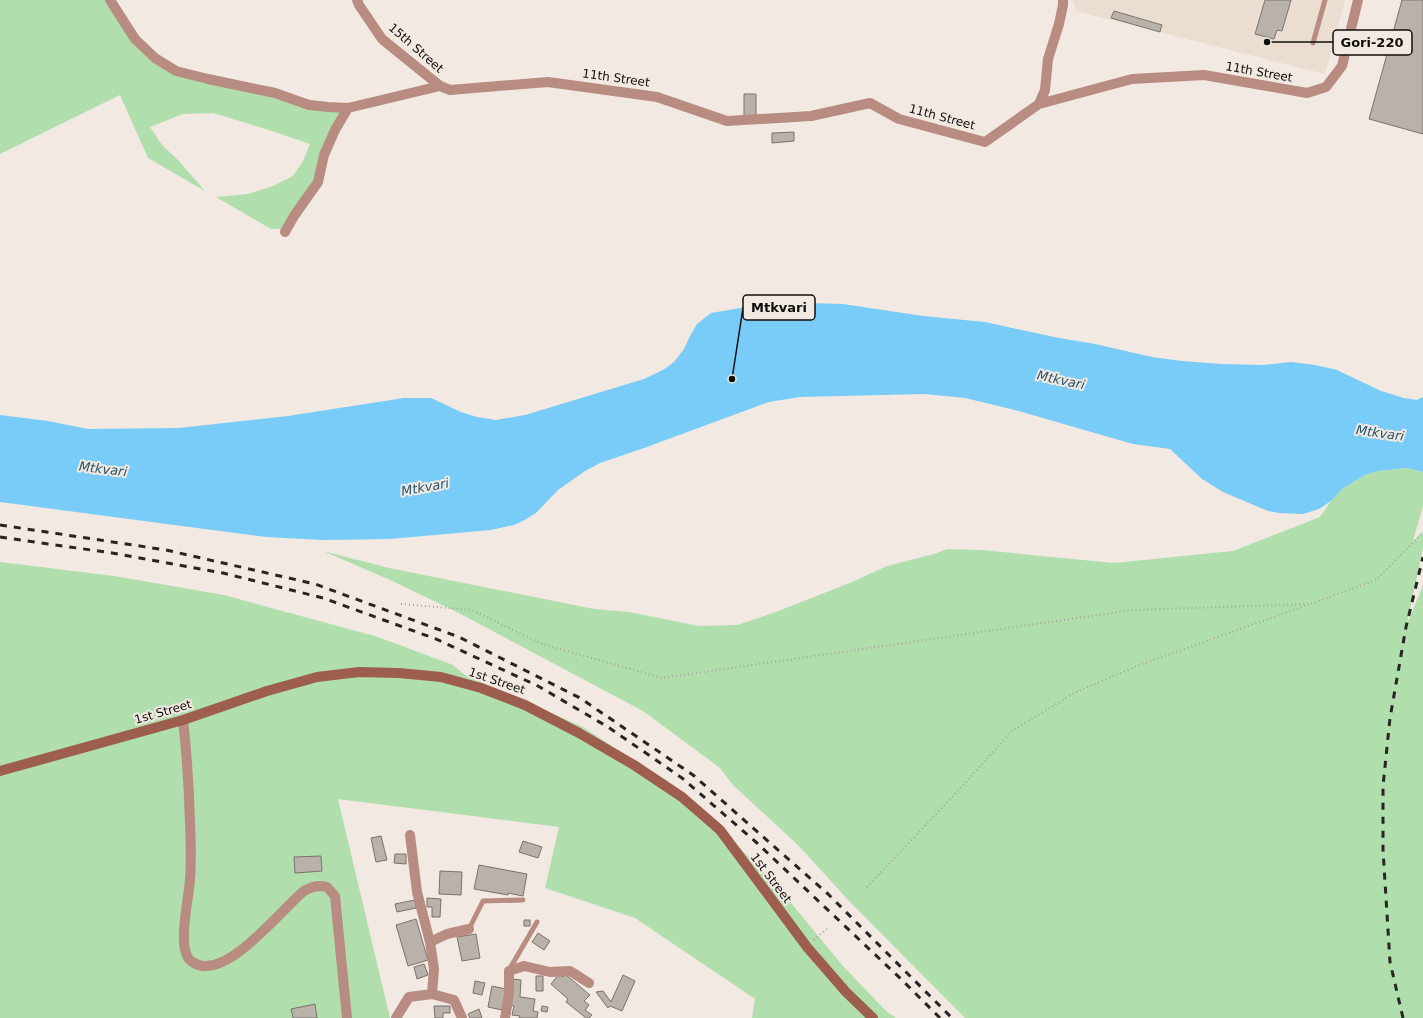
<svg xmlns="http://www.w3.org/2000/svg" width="1423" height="1018" font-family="'DejaVu Sans',sans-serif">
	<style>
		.built { fill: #ebddd0 }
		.green { fill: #b0dead }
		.water { fill: #79ccf8 }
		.building { fill: #b9b2ab; stroke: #79736c }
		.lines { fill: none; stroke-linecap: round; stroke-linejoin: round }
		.path { stroke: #a9a39d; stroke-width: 2; stroke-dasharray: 1 3; stroke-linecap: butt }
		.service { stroke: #b98c81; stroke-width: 5 }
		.minor { stroke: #b98c81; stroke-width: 10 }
		.tertiary { stroke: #b98c81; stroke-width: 10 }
		.secondary { stroke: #9d5d4f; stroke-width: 10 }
		.rail { stroke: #282522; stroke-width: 3; stroke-dasharray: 7 7; stroke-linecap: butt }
		.labels { text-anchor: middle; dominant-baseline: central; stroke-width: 4; stroke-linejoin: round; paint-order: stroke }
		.street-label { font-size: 12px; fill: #110f0c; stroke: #f1e9e2 }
		.water-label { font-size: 13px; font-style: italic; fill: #28556d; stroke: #f1e9e2 }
		.leader { fill: none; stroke: #110f0c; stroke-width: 1.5 }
		.callout-dot { fill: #110f0c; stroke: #f1e9e2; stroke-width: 1.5 }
		.callout { fill: #f1e9e2; stroke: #110f0c; stroke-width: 1.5 }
		.callout-label { font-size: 13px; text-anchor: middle; font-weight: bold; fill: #110f0c }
	</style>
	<rect width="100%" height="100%" fill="#f1e9e2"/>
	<path class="built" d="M1073,0h272l-20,74 -249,-63z"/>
	<path class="green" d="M0,0h110l25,39 41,32 172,37 -30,74 -24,34 -13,13h-10l-55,-32 32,-3 25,-8 20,-10 10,-15 7,-17 -41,-14 -56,-17 -30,1 -33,13 12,18 16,15 27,31 -57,-33 -28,-63 -120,59z
		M1407,468l16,4v34l-10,35 10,-9v16l-16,76 16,-38v432h-458l-114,-115 -52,-57 -66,-61 -13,-17 -77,-57 -186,-99 -69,-33 -65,-28 66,17 205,41 35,3 70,14 39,-1 43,-15 71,-28 35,-16 47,-12 13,-5 34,1 133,13 119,-12 87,-34 11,-16 11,-12 23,-14 13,-4z
		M0,562l114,14 110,19 154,42 75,28 12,10 118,52 102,67 87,86 71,86 43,45 10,7h-144l3,-19 -120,-81 -90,-30 14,-61 -221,-28 52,219h-390z"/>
	<path class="water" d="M807,303l36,1 80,12 62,6 74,16 36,6 57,13 30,4 39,3 42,1 28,-3 24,3 22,5 44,21 23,7 13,2 6,-3v75l-16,-4 -29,3 -13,4 -23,14 -11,12 -12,8 -16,5 -24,-1 -11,-2 -45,-19 -21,-13 -32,-30 -37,-5 -118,-34 -50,-12 -41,-4 -124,3 -31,5 -125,46 -44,15 -15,8 -27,19 -22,23 -13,8 -9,4 -23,5 -101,9 -67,1 -57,-3 -266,-35v-87l48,6 40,8 91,-1 109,-12 116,-18h27l30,14 16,5 19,3 29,-5 119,-36 19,-9 11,-8 10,-13 6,-13 7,-12 14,-11 47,-8z"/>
	<path class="building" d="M1265,0h26l-9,31 -5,-1 -3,9 -19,-5z
		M1402,0h21v134l-54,-15z
		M1114,11l48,14 -2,7 -49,-14z
		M744,94h12v22h-12z
		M794,132v9l-22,2v-10z
		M381,836l6,24 -11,2 -5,-24z
		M523,841l19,6 -4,11 -19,-6z
		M395,854h11v10l-12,-1z
		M321,856l1,15 -27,2 -1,-16z
		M479,865l48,9 -4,22 -15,-3v2l-34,-6z
		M440,871l22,1 -1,23 -22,-1z
		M427,898l14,1 -1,18h-8v-10h-5z
		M415,900l1,8 -19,4 -2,-8z
		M416,919l12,41 -20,6 -12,-41z
		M524,920h6v6h-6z
		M538,933l12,8 -6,9 -12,-8z
		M476,934l4,24 -18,3 -5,-24z
		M424,964l4,11 -11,4 -3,-12z
		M559,974l4,3 2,-3 25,21 -6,6 5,4 -4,5 7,5 -3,3h-3l-20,-16 2,-3 -17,-15z
		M623,975l12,6 -13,30 -12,-5 -2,2 -12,-16 7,-1 8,11z
		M536,976h7v15h-7z
		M512,979l9,1 -1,17 15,2 -2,12 5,1 -1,6h-18l1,-2 -8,-1 2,-9 -4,-1z
		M475,981l10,2 -3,12 -9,-2z
		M492,986l14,3 -4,21 -14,-3z
		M315,1004l2,14h-24l-2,-9z
		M434,1006h16v7h-7v5h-8z
		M542,1006l6,1 -1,5 -6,-1z
		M479,1009l3,9h-12l-2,-4z"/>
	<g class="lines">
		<path class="path" d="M401,604l71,6 70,34 120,34 471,-68 177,-6 66,-24 47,-48
			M867,887l88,-93 57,-63 62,-38 63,-27 170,-61
			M814,940l14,-12"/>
		<path class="service" d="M1313,43l12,-43
			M469,929l14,-28 40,-1
			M509,970l28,-48"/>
		<path class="minor" d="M110,0l25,39 20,19 21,13 32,8 67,14 34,12 19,2 20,1 92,-22
			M357,0l2,5 23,34 58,47 10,4 98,-8 109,15 70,24 84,-5 59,-13 29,16 86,23 54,-38 93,-25 72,-4 103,18 19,-6 16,-21 16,-66
			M1039,104l6,-14 3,-31 11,-35 4,-19v-5
			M285,232l9,-16 24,-34 6,-27 11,-25 13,-22
			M430,942l17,-8 22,-5
			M432,994l22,6 8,18
			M396,1018l13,-21 23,-3 2,-25 -4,-27 -13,-50 -7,-57
			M505,1018l4,-24v-23l15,-5 26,6 20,-1 19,12"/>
		<path class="tertiary" d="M183,720c4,35 6,68 7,103 1,22 2,44 -1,66 -2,17 -11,60 1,71 31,29 93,-53 114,-69 8,-5 15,-6 23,-4l8,9 12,122"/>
		<path class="secondary" d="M0,771l183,-51 84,-29 50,-14 42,-5 40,1 42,4 40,11 44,17 54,28 55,32 48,32 38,33 87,117 39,45 27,26"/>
		<path class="rail" d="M0,525l166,25 149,34 144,53 121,61 113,77 135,119 124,124
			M0,537l112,16 111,20 100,25 113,41 102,47 70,41 74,51 75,65 145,137 38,38
			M1403,1018l-13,-56 -7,-112v-64l7,-68 16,-91 17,-70"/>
	</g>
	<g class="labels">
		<g class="street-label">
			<text transform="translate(416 48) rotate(41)">15th Street</text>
			<text transform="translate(1259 72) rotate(10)">11th Street</text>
			<text transform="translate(616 78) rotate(8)">11th Street</text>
			<text transform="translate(942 117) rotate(15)">11th Street</text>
			<text transform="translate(497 681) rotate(19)">1st Street</text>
			<text transform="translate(163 712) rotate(-16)">1st Street</text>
			<text transform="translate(771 878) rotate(53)">1st Street</text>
		</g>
		<g class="water-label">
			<text transform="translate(1061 380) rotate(12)">Mtkvari</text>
			<text transform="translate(1380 433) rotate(8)">Mtkvari</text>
			<text transform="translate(103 469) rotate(7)">Mtkvari</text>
			<text transform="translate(425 487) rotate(-10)">Mtkvari</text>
		</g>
	</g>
	<path class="leader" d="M1267 42L1333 42M732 379L743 308"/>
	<g class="callout-dot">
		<circle cx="1267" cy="42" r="4"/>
		<circle cx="732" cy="379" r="4"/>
	</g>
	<g class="callout">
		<rect x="1333" y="30" width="79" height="25" rx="4"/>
		<rect x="743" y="295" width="72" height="25" rx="4"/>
	</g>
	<g class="callout-label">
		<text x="1372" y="47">Gori-220</text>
		<text x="779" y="312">Mtkvari</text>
	</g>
</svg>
